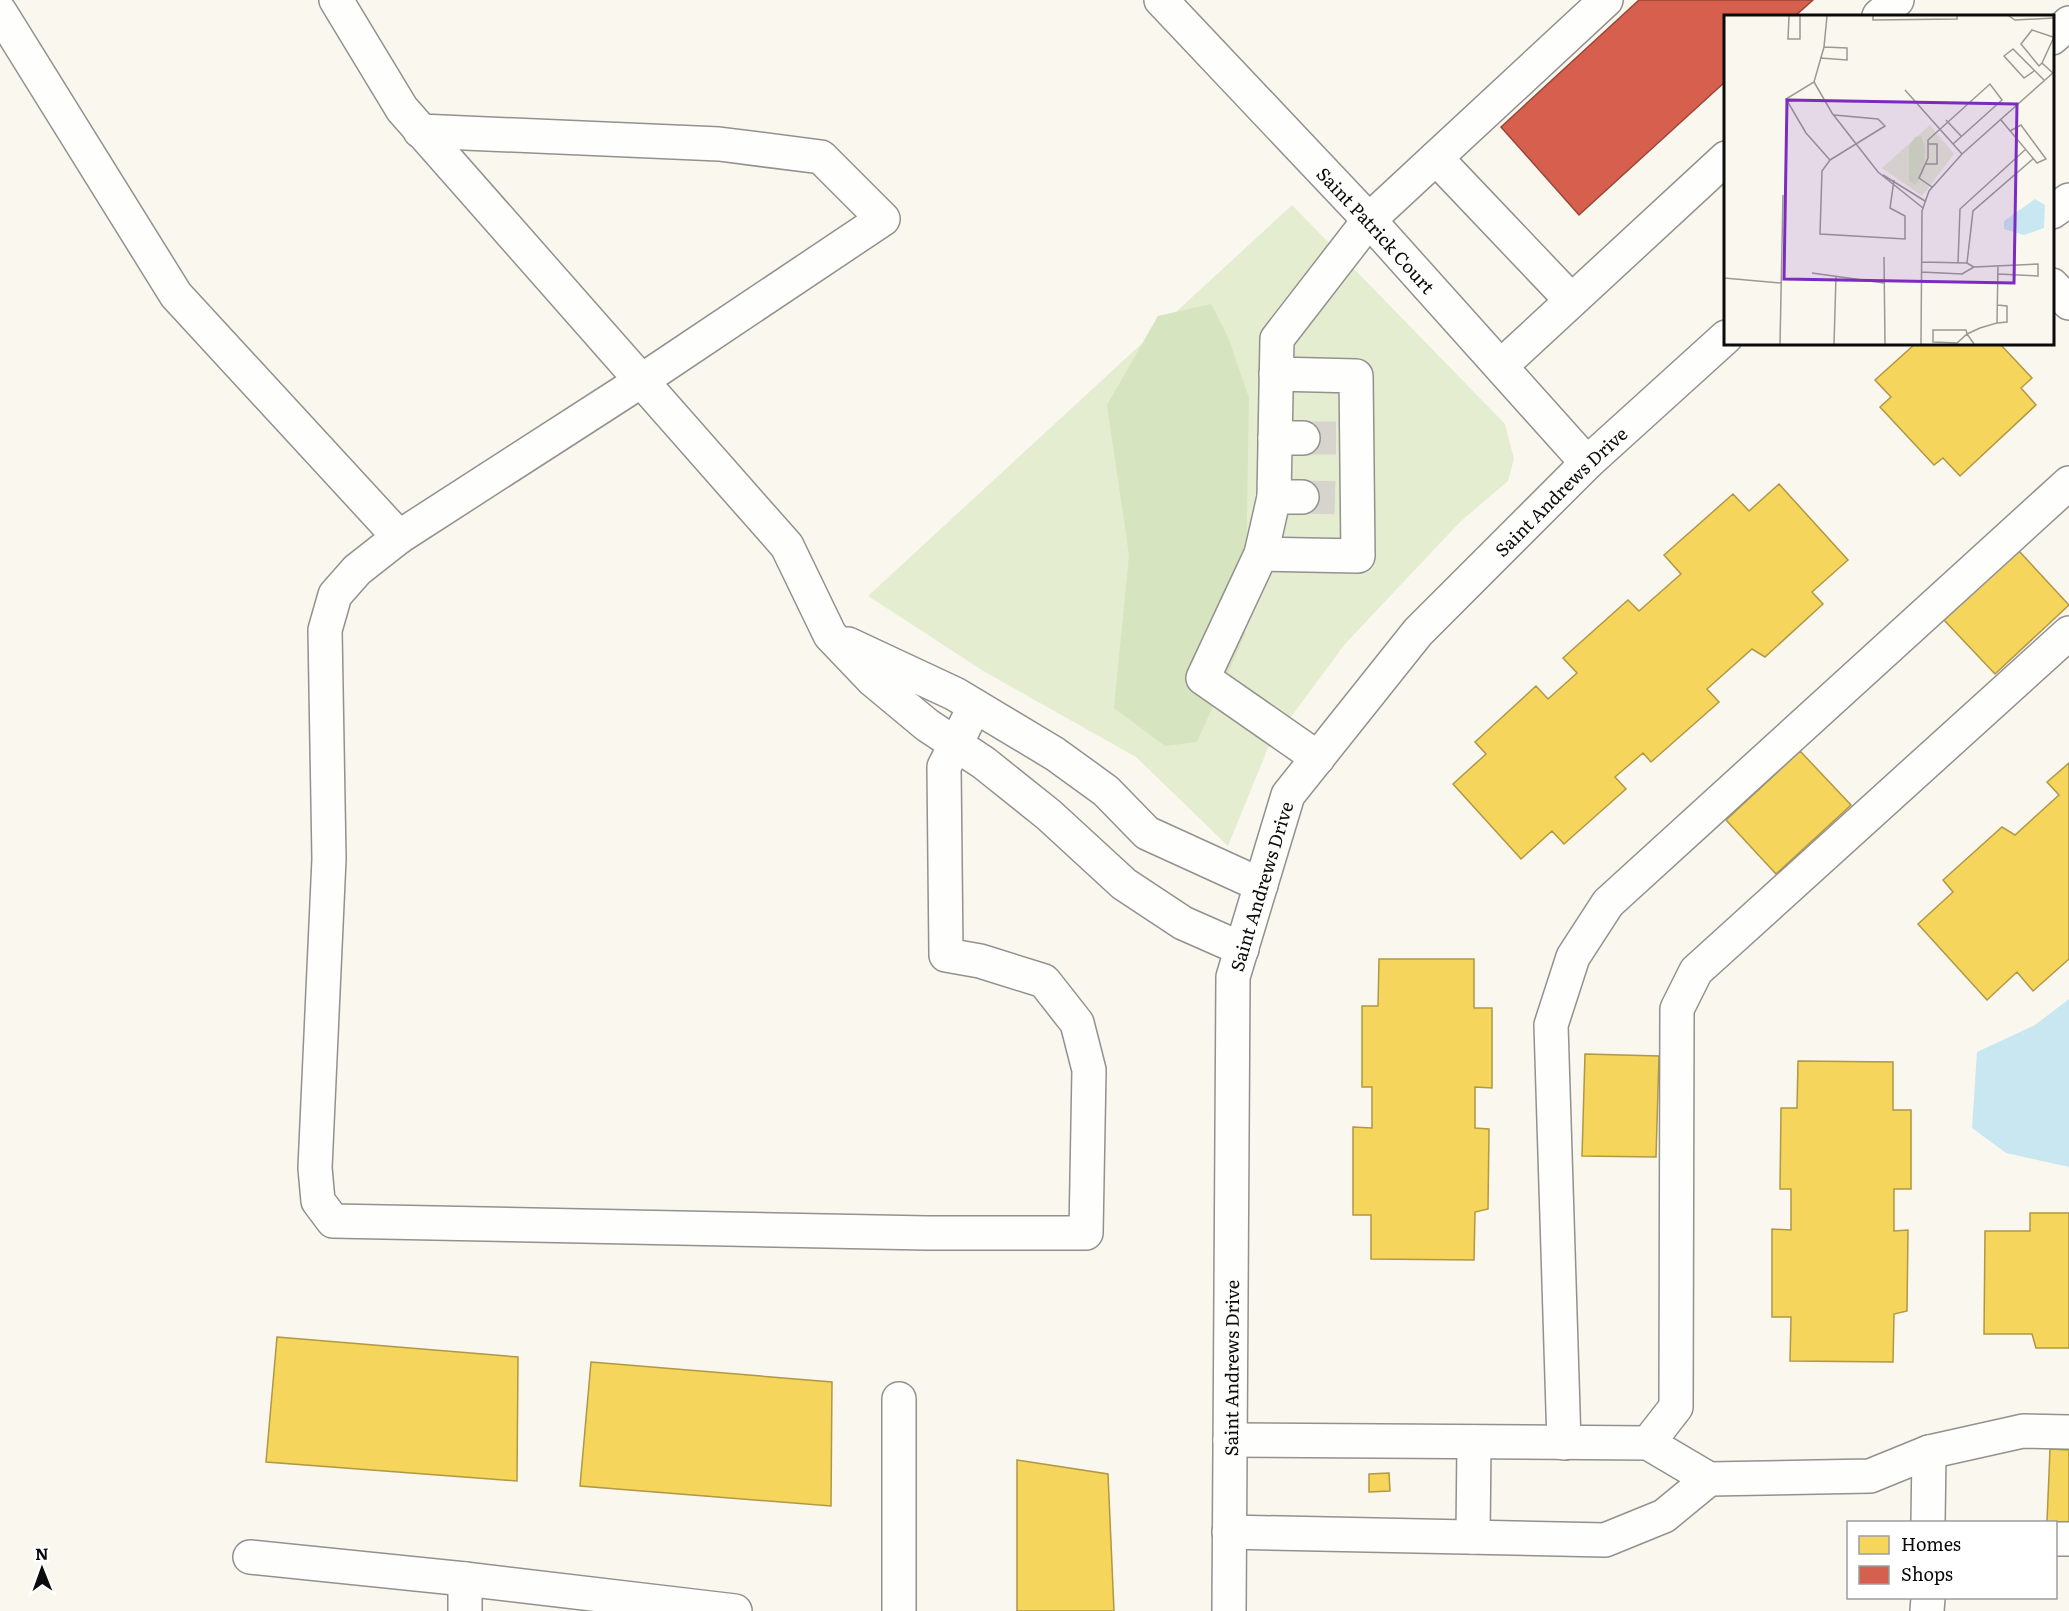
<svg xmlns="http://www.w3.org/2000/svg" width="2069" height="1611" font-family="Literata,serif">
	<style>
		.green { fill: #e5edd1 }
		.forest { fill: #d6e4bf }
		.water { fill: #c9e7f0 }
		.homes { fill: #f6d55c; stroke: #b09844; stroke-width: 1.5 }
		.shops { fill: #d6604d; stroke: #994639; stroke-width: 1.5 }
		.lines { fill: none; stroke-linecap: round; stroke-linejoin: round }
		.minor-tunnel { stroke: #d6d4cd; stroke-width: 33; stroke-dasharray: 33 16; stroke-linecap: butt }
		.minor-casing { stroke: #93918e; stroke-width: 36 }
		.minor { stroke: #fefefd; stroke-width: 33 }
		.labels { text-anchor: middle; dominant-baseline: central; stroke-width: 6; stroke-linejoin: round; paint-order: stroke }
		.street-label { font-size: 18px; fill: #0b0b0b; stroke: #fff }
		.inset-road { fill: none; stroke: #9a9994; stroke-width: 1.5 }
		.view { fill: #7b2cbf; fill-opacity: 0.15; stroke: #7b2cbf; stroke-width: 3 }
		.inset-edge { fill: none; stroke: #0b0b0b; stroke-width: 3 }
	</style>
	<rect width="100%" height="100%" fill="#faf7ef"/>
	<path class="green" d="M1292,205l213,219 9,35 -6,22 -48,41 -115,122 -77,104 -40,98 -92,-89 -151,-85 -117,-76z"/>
	<path class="forest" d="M1211,304l17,33 21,61 -4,237 -48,107 -32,4 -51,-38 15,-153 -22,-150 51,-89z"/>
	<path class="water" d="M2069,999v168l-63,-14 -34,-25 5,-76 58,-27z"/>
	<path class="homes" d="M1915,344h85l32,34 -11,10 15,17 -76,71 -17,-18 -9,7 -54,-58 11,-10 -16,-17z
		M1779,484l69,76 -36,32 11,12 -58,53 -13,-8 -45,40 12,13 -68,60 -8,-9 -28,24 11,12 -62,55 -12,-13 -31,28 -68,-75 33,-30 -11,-12 61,-56 12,13 29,-26 -14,-15 65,-58 11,11 42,-37 -17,-19 69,-61 16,17z
		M2019,551l50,54 -74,69 -51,-54z
		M1800,751l51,54 -75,69 -50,-54z
		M2069,763v196l-36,32 -16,-19 -30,28 -69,-76 35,-32 -10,-12 59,-53 13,8 44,-40 -12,-13z
		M1379,959h95v49h18v80l-17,-1v41l14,1 -1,80 -13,3 -1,48 -103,-1v-44h-18v-88l19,1v-41h-10v-81h16z
		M1585,1054l74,2 -3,101 -74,-1z
		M1798,1061l95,1v48h18v79h-17v42l14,-1 -1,81 -13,3 -1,48 -103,-1 1,-44h-19v-88l19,1v-41h-11l1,-81h16z
		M2030,1213h39v135h-33l-4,-14h-48l1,-103h45z
		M277,1337l241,20 -1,124 -251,-19z
		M591,1362l241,20 -1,124 -251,-20z
		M2050,1449l19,1v74l-22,-2z
		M1017,1460l91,14 6,137h-97z
		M1389,1473l1,18 -21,1v-18z"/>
	<path class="shops" d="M1639,0h174l-18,16h-69v65l-147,134 -78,-88z"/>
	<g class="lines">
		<path class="minor-tunnel" d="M1303,438h41
			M1302,497l38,1"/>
		<g class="minor-casing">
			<g id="minor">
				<path d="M336,0l66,109 385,437 43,89 43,45 54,45 57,38 65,52 75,69 59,39 59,26"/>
				<path id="s1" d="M1161,0l208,220 218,243"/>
				<path d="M0,12l176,283 223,242 -42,33 -22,25 -10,35 4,229 -14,309 3,33 15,20 594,12h159l3,-163 -12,-47 -33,-42 -64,-20 -34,-6 -2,-188 31,-61"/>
				<path d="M1879,16l18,-16"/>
				<path d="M2052,38l17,-15"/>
				<path d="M1436,158l135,142"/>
				<path d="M2052,212l17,-12"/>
				<path d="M2052,285l17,18"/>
				<path d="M1501,366l225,-208"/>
				<path d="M1275,438h28"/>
				<path d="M1274,497h28"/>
				<path d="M399,537l242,-156 242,-162 -62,-62 -102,-13 -299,-13"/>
				<path d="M1261,554l97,2 -2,-180 -80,-2"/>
				<path d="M848,644l107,50 100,60 51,37 41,42 114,52"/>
				<path d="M1318,758l-115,-80 58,-124 13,-57 3,-158 92,-119 237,-220"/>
				<path d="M899,1399v212"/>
				<path d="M1564,1443l-13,-418 22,-68 35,-54 461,-420"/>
				<path d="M1648,1443l28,-36 1,-398 19,-38 373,-338"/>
				<path d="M1709,1479l161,-3 59,-24 94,-21 46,1"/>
				<path d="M1928,1522l1,-70"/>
				<path d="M1229,1532l376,8 59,-24 45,-37 -61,-36 -418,-3"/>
				<path d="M1473,1537l1,-95"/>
				<path d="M2056,1539h13"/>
				<path d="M250,1557l215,22 270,32"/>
				<path d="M465,1611v-32"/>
				<path id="s2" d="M1229,1611l4,-634 55,-182 130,-163 169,-169 139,-126"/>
				<path d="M1927,1611l1,-13"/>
			</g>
		</g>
		<use href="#minor" class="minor"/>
	</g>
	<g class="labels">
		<g class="street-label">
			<text stroke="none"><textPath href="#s1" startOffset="315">Saint Patrick Court</textPath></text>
			<text stroke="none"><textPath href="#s2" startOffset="1233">Saint Andrews Drive</textPath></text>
			<text stroke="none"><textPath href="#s2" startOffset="729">Saint Andrews Drive</textPath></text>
			<text stroke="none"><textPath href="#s2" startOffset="243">Saint Andrews Drive</textPath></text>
		</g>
	</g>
	<g transform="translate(1724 15)">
		<rect width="330" height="330" fill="#faf7ef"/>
		<path d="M206,110l24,29 -32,42 -40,-28z" fill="#e5edd1"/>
		<path d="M197,121l4,11 -1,26 -9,12 -6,-4v-34l6,-10z" fill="#d6e4bf"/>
		<path d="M311,184l10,6 -1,23 -20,7 -20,-6v-8z" fill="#c9e7f0"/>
		<path class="inset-road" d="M65,1l-1,23h12v-23M103,1l-3,31 -10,35 -28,17 20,34 24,27 -8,11 -2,63 85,5v-23l-15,-8 4,-28M149,1v4l84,-1v-3M285,1l6,4 39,-2M330,22l-12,26 12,11M96,43l27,2v-12l-23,-1M318,48l-3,3 -18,-22 11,-14 21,7M310,56l-10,7 -20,-22 9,-7 32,32M90,67l18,31 46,59 45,36M181,75l57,64M222,105l15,16M277,105l36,43 9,-4 -25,-34 -11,6M106,145l55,-34 -7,-7 -44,-4M202,149h11v-20h-9M159,160l42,26M208,172l-13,-9 9,-20v-18l62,-56 12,16 -49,44M160,242l1,87M234,248l2,-54 66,-60M243,248l6,-52 61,-53M250,252l64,-3v12l-40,-2M197,257l41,2 12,-7 -7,-4 -46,-1M88,258l72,10M0,263l57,5M273,308l10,-1v-16l-10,-1M56,329l3,-149M110,329l2,-68M197,329l1,-133 7,-20 33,-37 92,-82M250,329l-7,-10 -1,-4h-33v12l24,1 10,-9 13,-6 17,-5 1,-58"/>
		<path class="view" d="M63,85l230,4 -3,179 -230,-4z"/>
		<rect width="330" height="330" class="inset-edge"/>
	</g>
	<rect x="1847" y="1521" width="210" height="78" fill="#ffffff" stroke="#9d9d9d" stroke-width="1.5"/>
	<rect x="1859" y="1536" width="30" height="18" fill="#f6d55c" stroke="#9d9d9d" stroke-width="1.5"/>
	<text x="1901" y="1551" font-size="18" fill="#0b0b0b">Homes</text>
	<rect x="1859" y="1566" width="30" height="18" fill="#d6604d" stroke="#9d9d9d" stroke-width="1.5"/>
	<text x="1901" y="1581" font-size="18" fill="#0b0b0b">Shops</text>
	<g transform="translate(42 1569) rotate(359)" stroke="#ffffff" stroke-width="4.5" paint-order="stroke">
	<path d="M0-4.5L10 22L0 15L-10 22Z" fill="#0b0b0b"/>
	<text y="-9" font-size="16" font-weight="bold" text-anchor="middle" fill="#0b0b0b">N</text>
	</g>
</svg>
